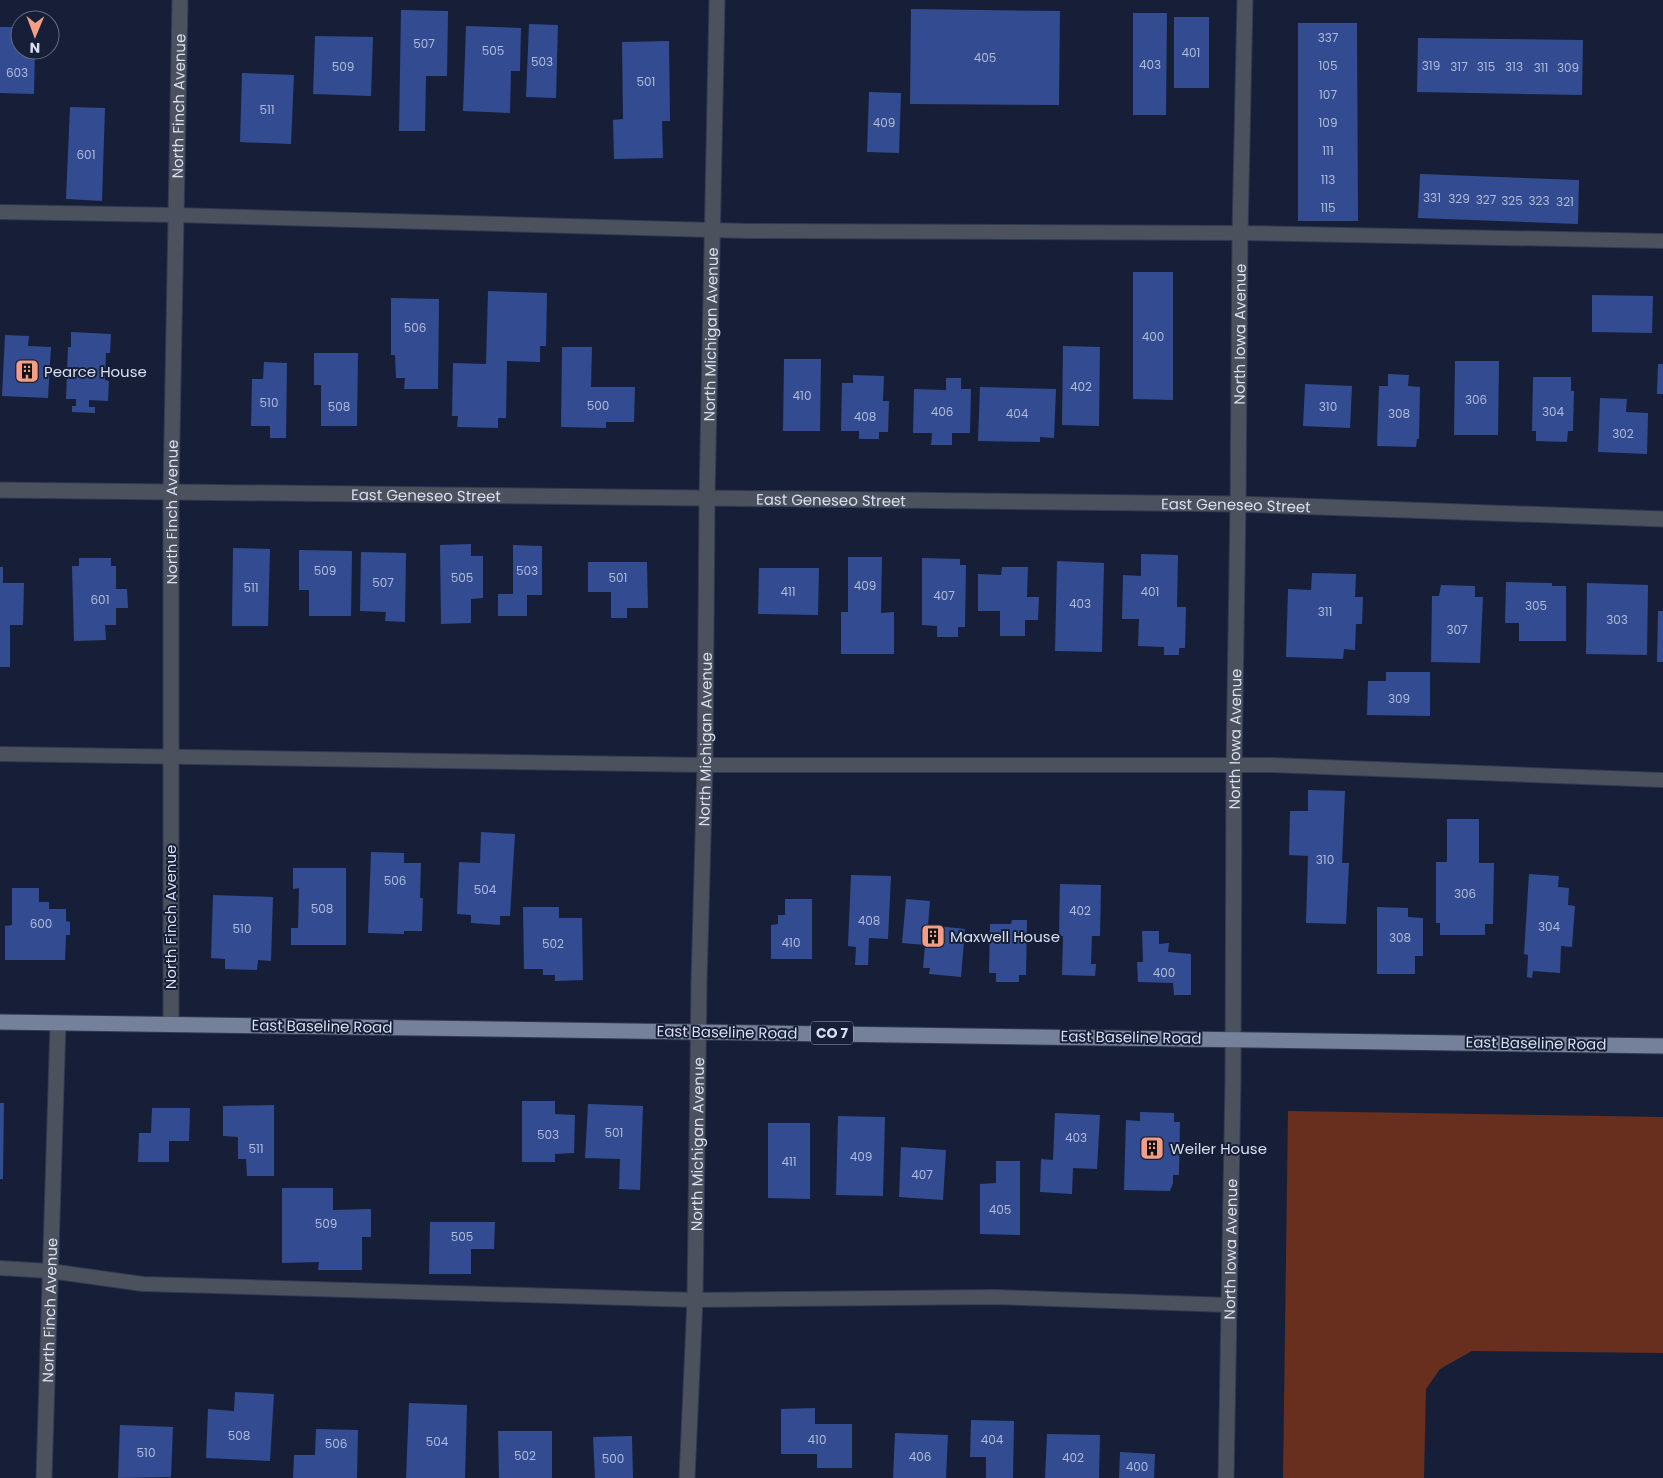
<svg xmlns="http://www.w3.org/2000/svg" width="1663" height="1478" font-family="Poppins,sans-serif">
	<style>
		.green { fill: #682f1e }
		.building { fill: #334c91 }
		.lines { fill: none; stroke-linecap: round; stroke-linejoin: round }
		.lane-casing { stroke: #313a51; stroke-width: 16 }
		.street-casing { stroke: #313a51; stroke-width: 17 }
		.primary-casing { stroke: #313a51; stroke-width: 17 }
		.lane { stroke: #4b515d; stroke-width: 14 }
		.street { stroke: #4b515d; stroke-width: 15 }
		.primary { stroke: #75819a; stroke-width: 15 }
		.labels { text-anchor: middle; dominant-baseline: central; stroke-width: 4; stroke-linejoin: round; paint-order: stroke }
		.number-label { font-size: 12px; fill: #aebad8 }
		.shield { fill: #161f37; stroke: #9da5b8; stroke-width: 1 }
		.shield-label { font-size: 14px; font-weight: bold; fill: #d7dff0 }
		.street-label { font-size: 15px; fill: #d7dff0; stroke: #161f37 }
		.poi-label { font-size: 15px; fill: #d7dff0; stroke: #161f37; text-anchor: start }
	</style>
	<rect width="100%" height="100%" fill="#161f37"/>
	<path class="green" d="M1288,1111l375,6v236l-191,-2 -32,18 -14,20 -2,89h-141z"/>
	<path class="building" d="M911,9l149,2 -1,94 -149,-1z
		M401,10l47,1 -1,65h-21l-1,55h-26z
		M1133,13h34l-1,102h-33z
		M1174,17h35v71h-35z
		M1298,23h59l1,198h-60z
		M529,24l29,1 -2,73 -30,-1z
		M466,26l55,2 -1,43h-9l-1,42 -47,-2z
		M0,27h20v23h15l-1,44 -34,-1z
		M315,36l58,1 -2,59 -58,-2z
		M1418,38l165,2 -1,55 -165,-3z
		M669,41l1,80h-8l1,37 -49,1 -1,-39 10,-1 -1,-77z
		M242,73l52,2 -3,69 -51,-2z
		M869,92l32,1 -2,60 -32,-1z
		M70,107l35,1 -3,93 -36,-2z
		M1420,174l159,6 -1,44 -160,-6z
		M1133,272h40v128l-40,-1z
		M488,291l59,2 -1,53h-6v16l-33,-1 -1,57h-8v10l-41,-1 1,-11h-6l1,-53 33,1z
		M1592,295l61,1 -1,37 -60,-1z
		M391,298l48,1 -1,90h-34l1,-11h-9l-1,-23h-4z
		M71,332l40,2 -1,19h-4l-1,27 4,1 -1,20 -19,-1v7h6v6l-23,-1v-6h4v-7h-10l2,-52h3z
		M5,335l24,1 -1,10 23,1 -3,51 -46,-2z
		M1063,346l37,1 -1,79 -37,-1z
		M562,347h30l-1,40h44l-1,35h-28v6l-45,-1z
		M314,353h44l-1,73h-36v-41h-7z
		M784,359h37l-1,72h-37z
		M1455,361h44l-1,74h-44z
		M264,362l23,1 -1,75h-16v-12h-19l1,-47h11z
		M1658,364h5v30h-6z
		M1388,374l21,1 -1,11 12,1 -1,52h-2l-1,8 -39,-1 2,-60h9z
		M853,375l31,1 -1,25h6l-1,31h-9v7h-20v-8h-18l1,-48h11z
		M1533,377h38v14h3l-1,40h-5l-1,11 -31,-1v-10h-4z
		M946,378h15v11h10l-1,44h-18v12h-21l1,-12h-19l1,-44 32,1z
		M1305,384l47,2 -2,42 -47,-2z
		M980,387l76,2 -2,49 -14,-1v5l-62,-1z
		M1600,398l27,1 -1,13 22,1 -1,41 -49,-2z
		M471,544v12h12v42l-12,1v24l-30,1 -1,-79z
		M513,545l29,1v49h-15v21h-29v-22h15z
		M233,548l37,1 -2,77h-36z
		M299,550l53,1 -1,65h-42v-26h-10z
		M361,552l45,1 -1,69 -20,-1 1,-9 -26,-1z
		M1141,554l37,1 -1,52h9l-1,41h-6v7h-15v-8l-26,-1 1,-27h-17l1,-44 18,1z
		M848,557h34l-1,56 13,-1v42h-53v-42h7z
		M79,558h32v8h5v23h11l1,19h-12v17h-11l1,15 -32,1 -2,-75h7z
		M922,558l38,1v6h6l-1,62h-7v10h-21v-11l-15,-1z
		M1057,561l47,2 -2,89 -47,-1z
		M588,562h59l1,46h-21v10h-16v-26h-23z
		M0,567h3v16h21l-1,42h-13v42h-10z
		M1002,567h26l-1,30h12l-1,23h-13v16h-25v-25h-22v-37l23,1z
		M759,568h60l-1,47 -60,-1z
		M1312,573l44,1 -1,23h8l-1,27h-6l-1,26 -11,-1 -1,10 -57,-2 2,-68 23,1z
		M1506,582l46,1v3h14v55h-47v-18h-14z
		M1587,583l61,2 -1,70 -61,-1z
		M1441,585l34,1v11h8l-3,66 -49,-1 1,-66h7z
		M1658,611h5v51h-6z
		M1386,672h44v44l-63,-1 1,-34h18z
		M1308,790l37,1 -3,72h7l-3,61 -40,-1 2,-67 -19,-1 1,-44h18z
		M1447,819h32v44h15l-1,61h-8v11h-45v-12h-4v-61h11z
		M481,832l34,2 -5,82h-10v9l-29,-2v-8l-14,-1 2,-52 21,1z
		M371,852l33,1v10h17l-1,35h3l-1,33h-18v3l-36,-1z
		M293,868h53v77h-55v-17h7l1,-40 -6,1z
		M1529,874l30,2 -1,11 11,1 -1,17 7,1 -3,41 -11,-1 -1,27 -27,-2 -1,7 -5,-1 1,-22 -4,-1z
		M851,875l40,1 -3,63 -19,-1 -1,27h-13l1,-18 -8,-1z
		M1060,884l41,1 -1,51h-8l-1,28h5l-1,12 -33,-1 1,-39h-4z
		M12,888h27v14h10v7h17v12l4,1v13h-4l-1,25h-60v-34l7,-1z
		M213,895l60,2 -2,64 -13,-1 -1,10 -32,-1v-10l-14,-1z
		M785,899h27v60h-41v-34l7,-1v-9h7z
		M906,899l24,2 -2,24 37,4 -4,48 -32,-3 1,-6h-7l2,-23 -23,-2z
		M523,907h36v11h23l1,62 -28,1v-6h-12v-6h-19z
		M1377,907l31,1v9l15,1v38h-8v18h-38z
		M1012,920h15l-1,55h-7v7h-23v-9h-7l1,-49h21z
		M1142,931h17v13l10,-1 -1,9 23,2v41h-17l-1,-12 -35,-1 -1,-20h6z
		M522,1101h33v13l20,1 -1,38 -19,1v8h-33z
		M0,1103h4l-1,76h-3z
		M588,1104l55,2 -3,84 -21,-1 1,-30 -35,-1z
		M274,1105v71h-27l-1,-17h-8v-22l-15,-1v-30z
		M152,1108h38l-1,33h-20v21h-31l1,-29h12z
		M1140,1112l34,1v9h6l-1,53h-6v8l-3,8 -46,-1 2,-70 14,1z
		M1055,1113l45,2 -3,54 -24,-1 -1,26 -32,-2 1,-33 12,1z
		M838,1116l47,1 -2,79 -47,-1z
		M768,1123h42v76l-42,-1z
		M901,1147l45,3 -3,50 -44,-3z
		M996,1161h24v74l-40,-1v-50l16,-1z
		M282,1188h51v22l38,-1v28h-9v33h-44l1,-8 -37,1z
		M430,1222h65l-1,27h-23v25h-42z
		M235,1392l39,2 -4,67 -64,-3 2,-49 26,2z
		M409,1403l58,2 -2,73h-59z
		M815,1408v16h37v44h-35v-14h-36v-45z
		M971,1420l43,1 -1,57h-27v-21h-16z
		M120,1425l53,2 -2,50 -53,1z
		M316,1429l42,1 -1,48h-64l1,-23h21z
		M498,1431h54v47h-53z
		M895,1433l53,2 -2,43h-53z
		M1047,1434l53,1 -1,43h-54z
		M632,1436l1,42h-38l-2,-41z
		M1120,1452l35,2 -1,24h-35z"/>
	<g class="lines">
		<g class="lane-casing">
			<path id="lane" d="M0,212l175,3 572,16 493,2 423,8
				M0,754l705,11h566l392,15
				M0,1268l50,3 93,13 552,16 299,-3 235,8"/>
		</g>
		<g class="street-casing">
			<g id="street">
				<path id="s1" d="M0,490l1238,14 425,15"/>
				<path id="s2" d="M171,1024v-533l9,-491"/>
				<path id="s3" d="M44,1478l14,-455"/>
				<path id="s4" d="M687,1478l8,-178 4,-318 6,-217 2,-267 10,-498"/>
				<path id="s5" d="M1226,1478l7,-398 1,-314 4,-262 2,-271 5,-233"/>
			</g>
		</g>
		<g class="primary-casing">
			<path id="primary" d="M0,1022l1663,24"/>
		</g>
		<use href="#lane" class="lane"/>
		<use href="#street" class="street"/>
		<use href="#primary" class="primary"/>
	</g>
	<defs>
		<g id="building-square" transform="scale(1.25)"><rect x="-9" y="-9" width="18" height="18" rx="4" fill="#f39f85" stroke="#161f37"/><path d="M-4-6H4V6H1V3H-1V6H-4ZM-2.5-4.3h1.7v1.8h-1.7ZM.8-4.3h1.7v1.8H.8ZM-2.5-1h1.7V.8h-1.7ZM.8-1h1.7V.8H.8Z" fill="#111"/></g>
	</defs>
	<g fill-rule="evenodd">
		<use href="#building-square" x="27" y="371"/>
		<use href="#building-square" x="933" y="936"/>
		<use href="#building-square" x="1152" y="1148"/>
	</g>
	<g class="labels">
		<g class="number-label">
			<text x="1328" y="37">337</text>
			<text x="424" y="43">507</text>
			<text x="493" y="50">505</text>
			<text x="1191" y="52">401</text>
			<text x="985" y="57">405</text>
			<text x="542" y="61">503</text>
			<text x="1150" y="64">403</text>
			<text x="1328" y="65">105</text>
			<text x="1431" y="65">319</text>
			<text x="343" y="66">509</text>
			<text x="1459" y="66">317</text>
			<text x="1486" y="66">315</text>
			<text x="1514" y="66">313</text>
			<text x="1541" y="67">311</text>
			<text x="1568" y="67">309</text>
			<text x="17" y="72">603</text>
			<text x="646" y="81">501</text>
			<text x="1328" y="94">107</text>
			<text x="267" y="109">511</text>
			<text x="884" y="122">409</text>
			<text x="1328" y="122">109</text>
			<text x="1328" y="150">111</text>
			<text x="86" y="154">601</text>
			<text x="1328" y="179">113</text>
			<text x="1432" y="197">331</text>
			<text x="1459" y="198">329</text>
			<text x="1486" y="199">327</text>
			<text x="1512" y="200">325</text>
			<text x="1539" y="200">323</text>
			<text x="1565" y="201">321</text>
			<text x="1328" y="207">115</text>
			<text x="415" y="327">506</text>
			<text x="1153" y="336">400</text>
			<text x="1081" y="386">402</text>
			<text x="802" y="395">410</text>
			<text x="1476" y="399">306</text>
			<text x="269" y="402">510</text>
			<text x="598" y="405">500</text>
			<text x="339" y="406">508</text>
			<text x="1328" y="406">310</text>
			<text x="942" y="411">406</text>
			<text x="1553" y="411">304</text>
			<text x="1017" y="413">404</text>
			<text x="1399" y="413">308</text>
			<text x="865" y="416">408</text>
			<text x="1623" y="433">302</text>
			<text x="325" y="570">509</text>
			<text x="527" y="570">503</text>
			<text x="462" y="577">505</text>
			<text x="618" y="577">501</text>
			<text x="383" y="582">507</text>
			<text x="865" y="585">409</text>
			<text x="251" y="587">511</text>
			<text x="788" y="591">411</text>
			<text x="1150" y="591">401</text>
			<text x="944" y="595">407</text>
			<text x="100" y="599">601</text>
			<text x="1080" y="603">403</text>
			<text x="1536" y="605">305</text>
			<text x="1325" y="611">311</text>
			<text x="1617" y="619">303</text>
			<text x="1457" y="629">307</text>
			<text x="1399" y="698">309</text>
			<text x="1325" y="859">310</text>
			<text x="395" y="880">506</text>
			<text x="485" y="889">504</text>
			<text x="1465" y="893">306</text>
			<text x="322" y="908">508</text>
			<text x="1080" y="910">402</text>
			<text x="869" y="920">408</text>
			<text x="41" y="923">600</text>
			<text x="1549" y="926">304</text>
			<text x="242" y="928">510</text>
			<text x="1400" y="937">308</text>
			<text x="791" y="942">410</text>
			<text x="553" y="943">502</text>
			<text x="1164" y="972">400</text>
			<text x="614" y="1132">501</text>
			<text x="548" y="1134">503</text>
			<text x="1076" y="1137">403</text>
			<text x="256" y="1148">511</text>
			<text x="861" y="1156">409</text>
			<text x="789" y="1161">411</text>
			<text x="922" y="1174">407</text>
			<text x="1000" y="1209">405</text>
			<text x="326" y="1223">509</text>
			<text x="462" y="1236">505</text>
			<text x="239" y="1435">508</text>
			<text x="817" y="1439">410</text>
			<text x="992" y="1439">404</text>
			<text x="437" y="1441">504</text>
			<text x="336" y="1443">506</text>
			<text x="146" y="1452">510</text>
			<text x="525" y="1455">502</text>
			<text x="920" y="1456">406</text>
			<text x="1073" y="1457">402</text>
			<text x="613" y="1458">500</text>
			<text x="1137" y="1466">400</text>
		</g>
		<rect class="shield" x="811" y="1021.5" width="42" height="23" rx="4"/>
		<g class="shield-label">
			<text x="832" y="1033">CO 7</text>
		</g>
		<g class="street-label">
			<text stroke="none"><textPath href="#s2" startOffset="918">North Finch Avenue</textPath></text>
			<text stroke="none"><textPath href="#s4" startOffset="1144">North Michigan Avenue</textPath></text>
			<text stroke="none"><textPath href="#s5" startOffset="1144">North Iowa Avenue</textPath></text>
			<text stroke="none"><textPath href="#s1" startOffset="426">East Geneseo Street</textPath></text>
			<text stroke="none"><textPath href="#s1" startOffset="831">East Geneseo Street</textPath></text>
			<text stroke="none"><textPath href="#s1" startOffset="1236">East Geneseo Street</textPath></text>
			<text stroke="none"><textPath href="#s2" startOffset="512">North Finch Avenue</textPath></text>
			<text stroke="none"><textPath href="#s4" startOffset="739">North Michigan Avenue</textPath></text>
			<text stroke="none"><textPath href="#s5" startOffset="739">North Iowa Avenue</textPath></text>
			<text transform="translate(170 917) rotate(-90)">North Finch Avenue</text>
			<text transform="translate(322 1026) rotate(1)">East Baseline Road</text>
			<text transform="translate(727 1032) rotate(1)">East Baseline Road</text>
			<text transform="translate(1131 1037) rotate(1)">East Baseline Road</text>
			<text transform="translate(1536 1043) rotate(1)">East Baseline Road</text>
			<text stroke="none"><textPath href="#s4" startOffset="334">North Michigan Avenue</textPath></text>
			<text stroke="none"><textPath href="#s5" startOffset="229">North Iowa Avenue</textPath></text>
			<text stroke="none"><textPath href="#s3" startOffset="168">North Finch Avenue</textPath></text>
		</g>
		<g class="poi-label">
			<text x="44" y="371">Pearce House</text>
			<text x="950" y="936">Maxwell House</text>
			<text x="1170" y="1148">Weiler House</text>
		</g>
	</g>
	<g transform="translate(35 35) rotate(181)"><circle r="24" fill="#161f37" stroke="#636c81"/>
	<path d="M0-4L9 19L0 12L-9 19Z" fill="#f39f85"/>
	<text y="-8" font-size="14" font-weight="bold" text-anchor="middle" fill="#d7dff0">N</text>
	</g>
</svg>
